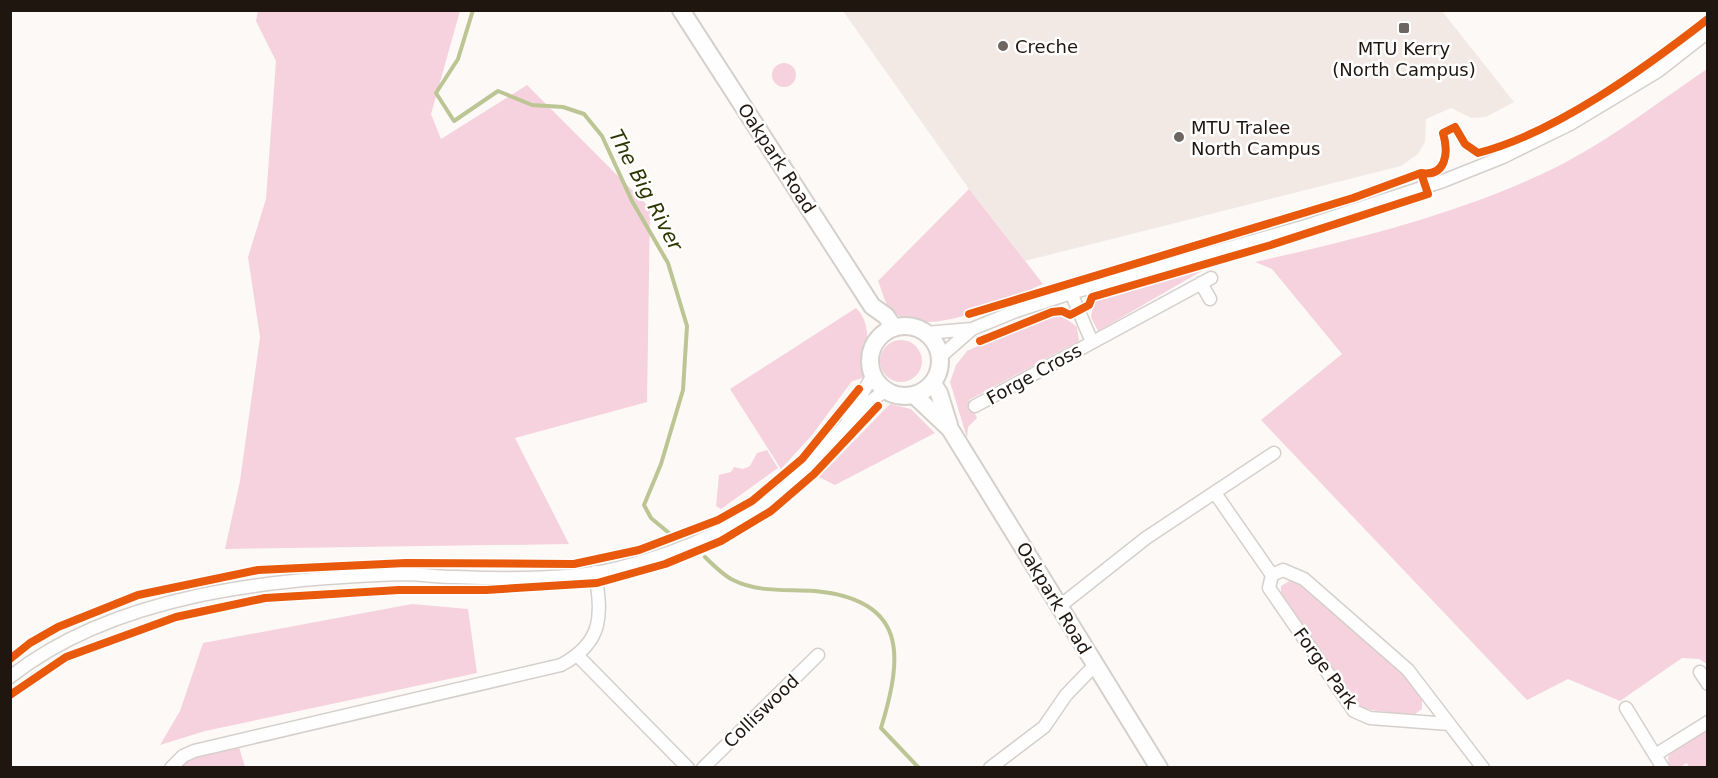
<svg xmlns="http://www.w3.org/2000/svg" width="1718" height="778" font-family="'DejaVu Sans',sans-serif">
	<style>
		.built { fill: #f2e9e4 }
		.green { fill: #f5d2de }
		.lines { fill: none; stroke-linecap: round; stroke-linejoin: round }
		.stream { stroke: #bcc594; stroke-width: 4 }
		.minor-casing { stroke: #d6d0cc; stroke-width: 15 }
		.major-casing { stroke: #d6d0cc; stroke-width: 20 }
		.minor { stroke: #fffefe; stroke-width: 12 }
		.major { stroke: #fffefe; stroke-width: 16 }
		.cycleway-casing { stroke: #fff; stroke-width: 11 }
		.cycleway { stroke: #e8590c; stroke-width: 8 }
		.poi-dot { fill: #6c6561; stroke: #fff; stroke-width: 2 }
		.labels { text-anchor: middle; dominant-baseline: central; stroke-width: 5; stroke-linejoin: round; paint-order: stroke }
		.poi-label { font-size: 18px; fill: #1f1610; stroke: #fff; text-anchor: start }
		.street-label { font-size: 18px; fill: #1f1610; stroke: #fff }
		.water-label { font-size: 20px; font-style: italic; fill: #2d3600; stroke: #fff }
	</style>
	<rect width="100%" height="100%" fill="#fcf9f7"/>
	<path class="built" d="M843,11h599l72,91 -28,15 -15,1 -20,-10 -25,11 -1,23 -7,12 -17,12 -376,95 -56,-72z"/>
	<path class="green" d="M258,11h202l-29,103 10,25 86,-54 123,123 -3,194 -132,36 54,106 -344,5 15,-68 20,-144 -12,-80 18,-58 10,-138 -20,-40z
		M772 75a12 12 0 1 1 24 0a12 12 0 1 1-24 0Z
		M1707,69v595l-8,-5 -17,-1 -62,43 -52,-22 -41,21 -266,-280 81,-66 -70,-85 -17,-7c98,-22 196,-46 287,-88 59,-27 112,-69 165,-105z
		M969,189l74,95c-35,15 -118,59 -152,26 -7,-7 -9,-20 -13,-29z
		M1212,265l-114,66 -7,-14 4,-21z
		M856,308c18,17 10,47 7,70l-11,3 -40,54 -31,34 -51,-80z
		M1047,315l16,1 14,11 2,14 -110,59 8,18 -9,9 -1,11 -17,-56 6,-17 11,-14z
		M880 361a21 21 0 1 1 42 0a21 21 0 1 1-42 0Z
		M890,404l21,5 24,24 -100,52 -16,-8z
		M767,450l11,18 -57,41 -5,-3 3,-31 12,-3 3,-5 9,2 7,-3 7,-13z
		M1291,580l12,4 92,82 27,31v12l-10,7 -47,-7 -8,-5 -76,-110v-8z
		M412,604l56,5 9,64 -272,58 -45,14 20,-34 23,-68z
		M1707,728v39h-18l-2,-4 -7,4 -11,-1 -1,-9 7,-9z
		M239,747l6,20 -68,1 19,-13z"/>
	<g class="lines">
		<path class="stream" d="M473,10l-15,49 -22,34 18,28 44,-30 34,14 31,2 21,7 18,22 30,65 36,62 19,63 -4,64 -22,74 -17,41 7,13 18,15
			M705,557c8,8 18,18 28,23 26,13 54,9 82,11 93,9 88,65 66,137l38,40"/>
		<g class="minor-casing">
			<path id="minor" d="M1201,283l9,16
				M1071,293l21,49
				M926,333l46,-4 44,-18 55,-18 235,-67 137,-45 60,-24 67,-33 88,-53 50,-39
				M940,357l32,-28
				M975,406l236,-128
				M848,418l25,-43
				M1215,493l57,82 11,-5 21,9 104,91 75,98
				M1272,575l-3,13 85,123 16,7 79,6
				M1060,606l86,-68 128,-85
				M577,655l111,113
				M1700,672l8,12
				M10,677c105,-83 263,-99 393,-103 17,0 35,3 53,3 47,2 116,3 162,-9 66,-16 133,-46 182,-93 28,-28 51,-62 85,-84
				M1626,708l37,60
				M1655,755l53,-33
				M171,768l12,-12 11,-5 367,-86c43,-23 41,-50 34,-93
				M703,768l115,-113
				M990,768l54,-41 22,-32 29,-30"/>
		</g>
		<g class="major-casing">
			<path id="major" d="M681,10l191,296 14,10 8,12
				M870 361a35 35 0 1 1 70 0a35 35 0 1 1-70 0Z
				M933,384l6,9 10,32
				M914,395l36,34 209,339"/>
		</g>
		<use href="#minor" class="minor"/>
		<use href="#major" class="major"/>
		<g class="cycleway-casing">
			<path id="cycleway" d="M969,314l384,-116 68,-25c25,4 28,-20 22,-40l12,-6 10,17 13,9c78,-20 167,-85 230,-134
				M980,341l72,-29 10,-1 8,4 19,-10 3,-8 179,-52 157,-51 -7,-21
				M10,659l20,-16 28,-16 80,-32 120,-25 148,-7 168,1 65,-14 79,-30 34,-19 50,-42 57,-70
				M10,695l56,-38 110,-40 89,-19 134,-8h87l111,-7 68,-19 56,-23 50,-30 43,-37 64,-68"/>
		</g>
		<use href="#cycleway" class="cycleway"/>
	</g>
	<g class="poi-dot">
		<rect x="1398" y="22" width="12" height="12" rx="3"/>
		<circle cx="1003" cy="46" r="6"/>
		<circle cx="1179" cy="137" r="6"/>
	</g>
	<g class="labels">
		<g class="poi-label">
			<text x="1015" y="46">Creche</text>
			<text x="1404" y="48" text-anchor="middle">MTU Kerry<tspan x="1404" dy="21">(North Campus)</tspan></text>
			<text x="1191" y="127">MTU Tralee<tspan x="1191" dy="21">North Campus</tspan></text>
		</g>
		<g class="street-label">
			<text transform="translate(777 158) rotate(57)">Oakpark Road</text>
			<text transform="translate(1034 374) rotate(-29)">Forge Cross</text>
			<text transform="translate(1054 598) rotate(59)">Oakpark Road</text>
			<text transform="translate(1326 668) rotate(54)">Forge Park</text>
			<text transform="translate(761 711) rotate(-44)">Colliswood</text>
		</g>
		<g class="water-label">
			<text transform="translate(646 190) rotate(62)">The Big River</text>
		</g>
	</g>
	<rect width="1718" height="778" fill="none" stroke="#1f1610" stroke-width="24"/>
</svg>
